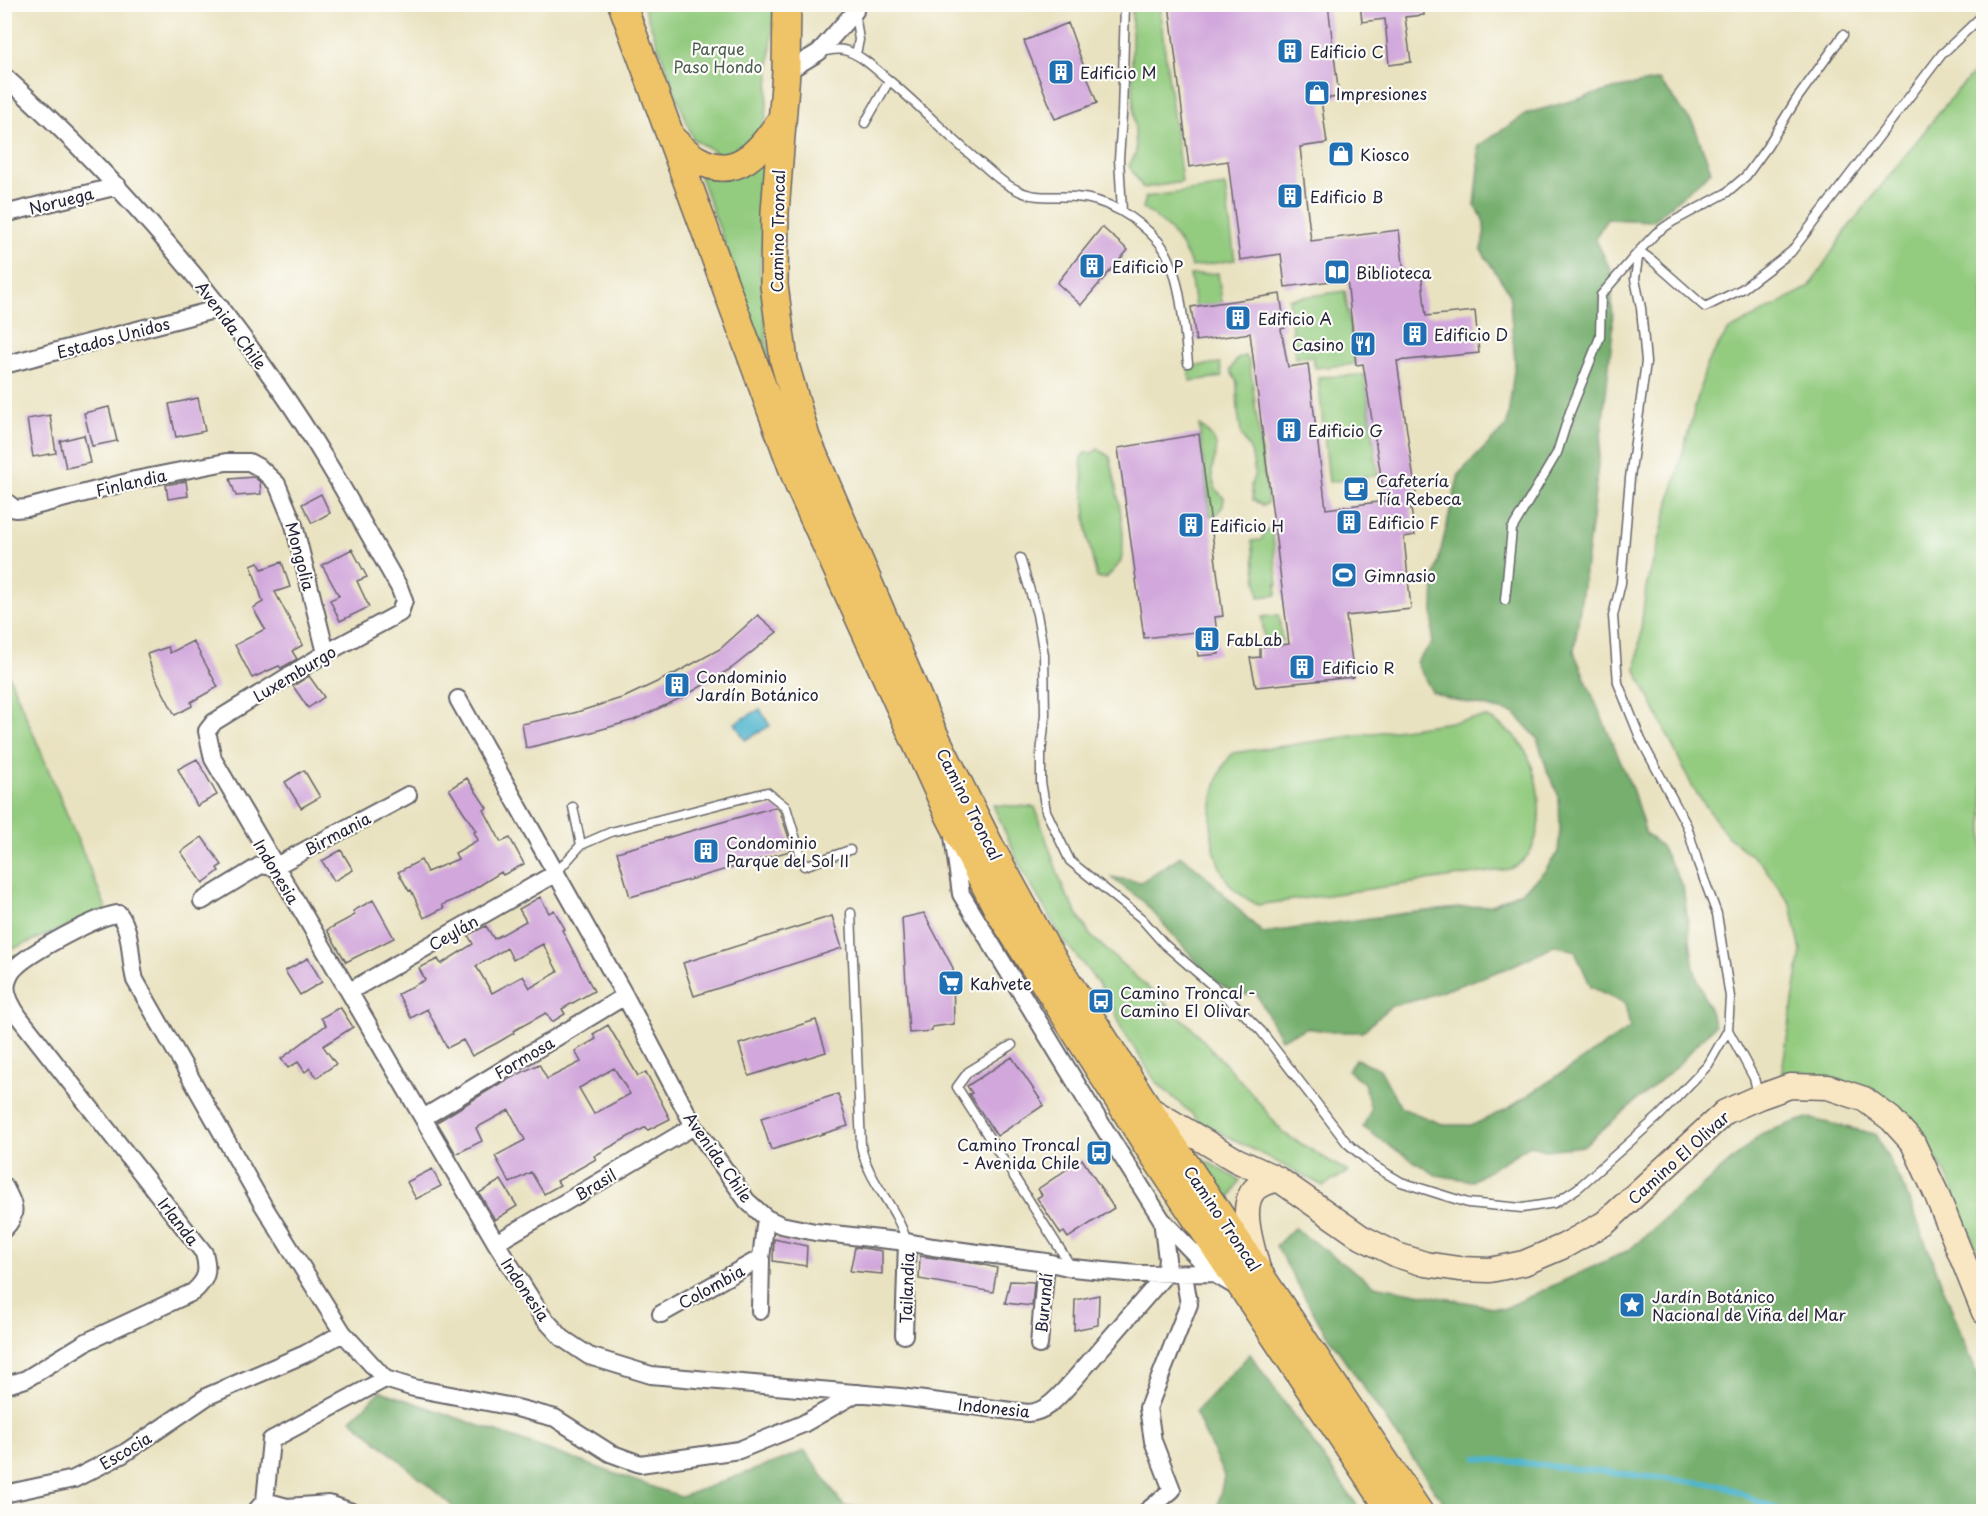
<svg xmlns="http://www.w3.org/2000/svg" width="1988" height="1516" font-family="'Playpen Sans',sans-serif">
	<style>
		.green { fill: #93cb7f; stroke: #5a765d; stroke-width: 1.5 }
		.forest { fill: #76af6e; stroke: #4c6854; stroke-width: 1.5 }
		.water { fill: #50b6ce; stroke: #396c84; stroke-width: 1.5 }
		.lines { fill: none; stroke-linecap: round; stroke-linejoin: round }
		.stream { stroke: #50b6ce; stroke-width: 6 }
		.building { fill: #d2a8dc; fill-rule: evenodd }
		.lane-casing { stroke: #68656a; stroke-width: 11 }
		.street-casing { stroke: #68656a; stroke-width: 20 }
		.secondary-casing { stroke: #68656a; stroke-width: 27 }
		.primary-casing { stroke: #68656a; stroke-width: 30 }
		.lane { stroke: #fff; stroke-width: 8 }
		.street { stroke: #fff; stroke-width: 16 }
		.secondary { stroke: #f9e7c3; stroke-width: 24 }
		.primary { stroke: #efc469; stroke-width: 27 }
		.labels { text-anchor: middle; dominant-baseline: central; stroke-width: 4.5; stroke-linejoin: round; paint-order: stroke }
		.park-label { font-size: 16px; fill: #4a5d53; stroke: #fdfcf7 }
		.poi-label { font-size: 16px; fill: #22223b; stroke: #fdfcf7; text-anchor: start }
		.street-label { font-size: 16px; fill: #22223b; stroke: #fdfcf7 }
	</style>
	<rect width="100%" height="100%" fill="#fdfcf7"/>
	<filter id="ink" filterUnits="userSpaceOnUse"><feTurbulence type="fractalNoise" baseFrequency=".0167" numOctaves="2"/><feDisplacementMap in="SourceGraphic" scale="12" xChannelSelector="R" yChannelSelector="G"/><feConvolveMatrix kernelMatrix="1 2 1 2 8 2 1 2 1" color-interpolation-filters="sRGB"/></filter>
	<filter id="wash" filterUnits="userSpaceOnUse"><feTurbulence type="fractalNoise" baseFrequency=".008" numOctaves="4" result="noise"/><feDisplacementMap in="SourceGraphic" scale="24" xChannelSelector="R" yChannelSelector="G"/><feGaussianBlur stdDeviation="1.35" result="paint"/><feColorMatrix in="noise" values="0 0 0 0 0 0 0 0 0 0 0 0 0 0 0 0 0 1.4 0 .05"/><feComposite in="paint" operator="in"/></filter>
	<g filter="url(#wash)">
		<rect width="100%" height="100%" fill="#e9e2c0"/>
		<path class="green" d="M643,5h131l-8,113c-12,24 -20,30 -46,37l-27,-16z
			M1132,5h27l23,177 -39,6 -14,-22 7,-13 -4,-88z
			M1983,63v1203l-37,-92 -39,-58 -67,-36 -59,-3 20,-126 -10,-46 -29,-41 -35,-28 -34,-48 -57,-118 10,-82 61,-225 21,-32 81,-44 38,-58 107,-135z
			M770,156l-10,115 9,94 -69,-189 44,-2z
			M1225,186l10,74 -43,7c-12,-28 -24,-42 -49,-59l3,-11z
			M1218,273l4,30 -27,4 -5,-32z
			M1345,291l10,73 -40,4 -3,-12 -17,2 -6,-59z
			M1245,356l4,5 2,12 17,130 -5,3 -10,-6 -2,-15 4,-12 -4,-22 -9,-14 -4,-25 -1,-30 -7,-12 7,-11z
			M1220,363l2,14 -32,4 -2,-14z
			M1365,375l13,100 -49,7 -11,-105z
			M1199,425c35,26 4,33 16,62 1,3 6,8 9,11l-1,8 -8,10h-5z
			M1098,449l12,8c5,26 18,77 11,103 -2,6 -10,13 -15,18h-9l-9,-38 -7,-82 4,-5h7z
			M1272,528l6,57 -2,-1 1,11 -18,2 -7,-56 9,-1 4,-9z
			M1279,615l3,26 -17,2 -3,-26z
			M8,673l99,237 -102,42 -1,-278z
			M1486,717c14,7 27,15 36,28 20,30 30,108 -12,124l-252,36c-10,-5 -18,-10 -26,-18 -28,-33 -28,-103 1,-134z
			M993,805l42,2 29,84 26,44 99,90 60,65 34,43 65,39 -25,14 -121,-63 -46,-41 -35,-54 -6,-18 -17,-27 -36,-45 -40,-68z
			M1195,1155l45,25 -12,22v-1z"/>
		<path class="forest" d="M1659,80l35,45 17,46 -58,50 -46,-2 -12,19 16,33 2,58 -21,190 -18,133 59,139 13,43 14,11 23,41 11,83 21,56 -40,43 -92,78 -38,4 -15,-5 -58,36 -36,-6 -45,-28 -28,-20 8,-17 -7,-27 -16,-13 8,-11 24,10 21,39 44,17h28l36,-17 121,-80 -5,-25 -34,-16 -16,-36 -20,-6 -47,23 -88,31 -29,7 -29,26h-29l-27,-4 -25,11 -25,-46 -17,3 -27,-17 -69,-78 -33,-24 31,5 40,-26c31,21 54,53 82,77l143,-20 86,-8 32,-15 20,-18 14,-20 2,-23 -1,-32 -11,-24 -11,-35 -23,-25 -63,-14 -19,-7 -16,-30 16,-19 2,-64 25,-105 48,-49 8,-63 -6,-70 -28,-42c5,-18 6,-29 -6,-44l4,-38 -1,-22 50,-33 86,-24z
			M1807,1118l68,16 30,56 78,199v122h-534l-129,-187 -44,-78 18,-18 80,57 129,24 126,-59 134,-117z
			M1250,1354l111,157h-144l7,-35 -29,-64z
			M381,1391l300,106 124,-46 39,55 96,5h-482l-107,-92z"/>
		<path class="water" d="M760,709l10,17 -25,14 -10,-17z"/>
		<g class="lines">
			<path class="stream" d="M1477,1458l245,27 60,27"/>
		</g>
		<g id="blocks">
			<path class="building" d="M1169,4h159l11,93 -18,2 6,44 -27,4 11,94 88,-11 5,42 17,-2 5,46 49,-5 4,42 -82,8 19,134h-7l6,40 -11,2 7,72 -65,7 8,61 -98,10 -6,-29 10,-1v-10l29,-3 -39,-311 -54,8 -5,-34 89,-13 5,34 -4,1 7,38 20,-3 18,145 59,-8 -22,-137 -7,1 -9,-86 -62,8 -4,-33 -41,6 -12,-99 -39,6z
				M1360,4h63l1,11 -19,2 6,45 -22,3 -4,-46 -23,3z
				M1068,23l29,80 -42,16 -31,-78z
				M1102,227l26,23 -47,55 -24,-22z
				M198,398l7,33 -29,6 -7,-33z
				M109,407l8,34 -25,5 -8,-33z
				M50,415l6,38 -23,4 -6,-38z
				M1199,434l24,182 -8,1 4,37 -21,2 -3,-24 -51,6 -26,-190z
				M84,435l6,28 -24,5 -6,-27z
				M254,477l6,5 1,12 -25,2 -6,-17z
				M186,481l2,15 -20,3 -2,-14z
				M321,494l9,19 -18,10 -10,-19z
				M352,549l15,28 -10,4 12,26 -29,14 -10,-21 9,-4 -17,-31z
				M258,562l4,7 20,-7 8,25 -15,5 28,53 -11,6 5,8 -16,9 -2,-2 -27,12 -17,-33 30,-16 -12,-21 10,-6 -12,-37z
				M758,615l19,17 -45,36 -47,28 -51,24 -56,16 -52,12 -4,-24 52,-11 51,-16 49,-23 46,-25z
				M193,641l25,46 -27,15 1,4 -17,9 -22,-42 -6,-19 21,-7 2,6z
				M309,676l15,21 -16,11 -15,-22z
				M197,759l20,36 -20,11 -19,-37z
				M304,770l16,27 -19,11 -16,-26z
				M467,778l20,30 -3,2 17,32 9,-4 14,26 -21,11 -2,-3 -38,24 -21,9 2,3 -20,10 -13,-28 -2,1 -11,-19 23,-12 6,12 31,-13 -3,-6 23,-13 -4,-8 2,-1 -27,-42z
				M775,807l5,4 13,39 -163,47 -13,-45z
				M202,837l20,28 -5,3 2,3 -16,12 -22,-31z
				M341,850l12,20 -19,11 -12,-20z
				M540,897l9,16 5,-3 11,19 -3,1 32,61 -32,18 3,5 -13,8 -6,-9 -33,18 1,2 -17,10 -25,13 -9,-16 -16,8 -20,-39 -16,9 -13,-24 27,-14 -6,-12 19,-9 3,5 32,-20 -5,-9 18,-9 8,13 32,-18 -7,-12zM543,944l15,28 -28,16 -7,-12 -31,17 -16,-27 31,-18 6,12z
				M373,900l21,38 -48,24 -19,-32 28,-15 -2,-4z
				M924,913l29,55 1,56 -22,3v4l-23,2 -7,-115z
				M832,916l10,32 -148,48 -11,-33z
				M308,958l14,24 -22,13 -15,-24z
				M340,1007l13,20 -30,19 13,18 -19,13 -7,-9 -5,4 -7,-10 -10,6 -7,-9 45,-34 -5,-7z
				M816,1020l10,32 -77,24 -10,-32z
				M608,1025l30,51 8,-4 24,47 -22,11 -2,-3 -52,29 2,3 -39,22 3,4 -16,9 -13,-22 -21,11 -15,-27 30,-16 -16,-30 -33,18 6,13 -26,13 -19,-32 62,-38 40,-20 8,15 34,-17 -6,-11 21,-12 -3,-5zM614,1068l16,26 -36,20 -15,-26z
				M1012,1057l32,48 -47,31 -28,-42 3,-1 -5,-7z
				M838,1094l10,32 -77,24 -10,-32z
				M1082,1159l32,49 -46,30 -4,-6 -3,2 -24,-36 5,-3 -4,-6z
				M432,1169l9,17 -25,13 -9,-17z
				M501,1180l16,26 -22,14 -16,-27z
				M774,1239l33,7 -1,20 -33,-5z
				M855,1247l27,4v23l-32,-3z
				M920,1256l60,8 17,4 -4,24 -74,-13z
				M1010,1281l24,1 -2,24 -27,-3z
				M1099,1295l-1,30 -24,5 1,-30z"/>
		</g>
	</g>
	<g filter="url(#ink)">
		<use href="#blocks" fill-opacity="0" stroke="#68656a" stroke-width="1.5"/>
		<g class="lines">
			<g class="lane-casing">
				<path id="lane" d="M855,13l4,27 -3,14
					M821,52c7,-1 16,-4 23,-2 16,4 29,17 41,27 35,28 64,61 99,89 10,9 20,18 33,24 18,10 39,5 58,7 32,2 61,20 83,44 23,25 26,88 30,122
					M865,123l24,-42
					M1122,211l-3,-52 3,-44 3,-111
					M1020,558l17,56 7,41 1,60 -4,39v28l5,29 24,50 71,57 23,26 71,61 26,26 86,112 27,23 27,16 67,21 54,5 33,-5 23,-15 81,-72 49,-51 20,-35
					M1505,600l7,-71 45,-76 13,-41 30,-75 1,-42 38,-44 14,10 52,46 37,-18 49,-37 151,-198 42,-40
					M581,845l30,-13 156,-40 19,15 18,59 46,-16
					M556,873l25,-28 -8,-38
					M851,913l10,233c8,38 35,59 46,96
					M1012,1045l-44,27 -11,15 115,181
					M1758,1094l-4,-16 -26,-48 2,-33 -13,-83 -19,-51 -11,-37 -46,-86 -23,-57 -5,-67 8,-33 9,-105 16,-116 -5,-54 -6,-29 4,-28 17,-18 16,-11 54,-29 20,-17 21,-29 29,-47 47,-65"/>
			</g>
			<g class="street-casing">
				<path id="street" d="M786,72l33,-20 36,-41 -1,-7
					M4,76c103,92 194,196 273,309 46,65 83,134 122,202l5,13 -4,13 -74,40 -112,69 -7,9 6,28 283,484 46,73 20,22 27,18 62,19 249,22 128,16c19,-1 31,-17 43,-30l94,-108
					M4,214l114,-28
					M4,365l217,-57
					M4,500l11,9 12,-1 108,-28 91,-18h23l11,6 17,16 17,41 32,128
					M458,699l167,297 69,130 53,75 19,17 15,7 34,7 92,10 26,5 113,15 26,6 65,6 76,-1 24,14
					M953,836l8,58 129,212 72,114 51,53
					M202,901l59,-36 13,2 134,-72
					M350,991l206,-118
					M423,1118l202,-122
					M4,1186c9,16 16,28 0,43
					M1162,1220l5,39 -2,16
					M496,1243l198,-117
					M760,1311l1,-53 5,-40
					M661,1314l100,-56
					M904,1335l3,-93
					M1039,1345l7,-83
					M4,1386l22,-7 60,-37 107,-50c14,-12 16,-21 11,-39l-185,-236c-6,-9 -15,-23 -12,-34 1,-5 5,-13 9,-16 14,-14 84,-53 103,-53 14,19 10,44 16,66l128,225 80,128 42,46 29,9 99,19 42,11 55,35 30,11 99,-14 64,-26 54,-31
					M4,1494l70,-15 49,-25 85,-58 97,-42 38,-21
					M265,1501l6,-61 114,-61
					M255,1512l10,-11 22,6 42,-3 23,8
					M1146,1512l26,-22 -19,-49 -5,-33 41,-104 -5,-29"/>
			</g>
			<g class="secondary-casing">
				<path id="secondary" d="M1148,1108l88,52 42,19 83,58 36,18 28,9 34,5 31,1 34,-7 40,-17 41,-23 120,-111 34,-15 31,-11 38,1 36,12 27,20 22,24 23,50 48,119
					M1258,1269c-5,-21 -21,-64 -2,-81 5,-4 16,-7 22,-9"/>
			</g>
			<g class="primary-casing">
				<path id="primary" d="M622,4l177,482 150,329 48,93 152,240 243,364
					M787,4l-1,68 -11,140 -1,73 10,76 22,76 125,291 59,118 56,102 102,160 271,404
					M672,139c8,7 16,16 26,21 40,22 64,-12 84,-41"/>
			</g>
			<use href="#lane" class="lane"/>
			<use href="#street" class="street"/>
			<use href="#secondary" class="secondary"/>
			<use href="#primary" class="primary"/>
		</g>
	</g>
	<defs>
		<g id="building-square" transform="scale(1.35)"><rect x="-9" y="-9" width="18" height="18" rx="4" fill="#1f6fb2" stroke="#fdfcf7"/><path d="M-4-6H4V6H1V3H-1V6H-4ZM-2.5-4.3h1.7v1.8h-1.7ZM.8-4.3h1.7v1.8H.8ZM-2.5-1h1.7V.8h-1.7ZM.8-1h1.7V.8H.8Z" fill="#fff"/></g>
		<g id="shop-square" transform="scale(1.35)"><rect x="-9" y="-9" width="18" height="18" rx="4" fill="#1f6fb2" stroke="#fdfcf7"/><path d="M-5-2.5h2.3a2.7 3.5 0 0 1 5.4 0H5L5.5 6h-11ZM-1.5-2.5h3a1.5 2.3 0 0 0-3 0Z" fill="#fff"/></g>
		<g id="library-square" transform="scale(1.35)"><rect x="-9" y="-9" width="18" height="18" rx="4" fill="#1f6fb2" stroke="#fdfcf7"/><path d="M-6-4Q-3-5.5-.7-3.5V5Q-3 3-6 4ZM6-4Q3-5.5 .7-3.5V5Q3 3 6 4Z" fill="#fff"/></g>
		<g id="restaurant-square" transform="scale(1.35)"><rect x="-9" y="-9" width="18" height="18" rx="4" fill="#1f6fb2" stroke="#fdfcf7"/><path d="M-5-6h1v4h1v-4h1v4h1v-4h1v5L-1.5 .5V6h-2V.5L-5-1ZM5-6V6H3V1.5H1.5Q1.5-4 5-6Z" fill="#fff"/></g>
		<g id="cafe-square" transform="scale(1.35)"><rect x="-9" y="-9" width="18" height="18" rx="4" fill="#1f6fb2" stroke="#fdfcf7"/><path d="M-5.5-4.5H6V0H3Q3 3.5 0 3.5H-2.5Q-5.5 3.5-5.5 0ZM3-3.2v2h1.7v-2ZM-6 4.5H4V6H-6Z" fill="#fff"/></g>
		<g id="stadium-square" transform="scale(1.35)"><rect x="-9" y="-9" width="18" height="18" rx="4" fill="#1f6fb2" stroke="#fdfcf7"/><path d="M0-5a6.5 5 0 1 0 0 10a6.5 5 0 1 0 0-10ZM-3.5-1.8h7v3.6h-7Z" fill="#fff"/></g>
		<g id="supermarket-square" transform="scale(1.35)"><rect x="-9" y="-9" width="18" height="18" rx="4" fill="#1f6fb2" stroke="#fdfcf7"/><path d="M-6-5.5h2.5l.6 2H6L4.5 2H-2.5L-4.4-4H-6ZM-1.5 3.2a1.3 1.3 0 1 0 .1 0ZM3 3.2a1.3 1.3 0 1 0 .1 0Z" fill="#fff"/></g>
		<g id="bus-square" transform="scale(1.35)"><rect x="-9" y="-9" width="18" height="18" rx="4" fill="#1f6fb2" stroke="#fdfcf7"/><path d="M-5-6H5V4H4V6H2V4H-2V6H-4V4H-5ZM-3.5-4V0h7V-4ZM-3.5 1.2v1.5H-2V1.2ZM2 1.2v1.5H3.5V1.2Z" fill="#fff"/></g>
		<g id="sight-square" transform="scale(1.35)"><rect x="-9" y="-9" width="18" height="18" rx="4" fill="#1f6fb2" stroke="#fdfcf7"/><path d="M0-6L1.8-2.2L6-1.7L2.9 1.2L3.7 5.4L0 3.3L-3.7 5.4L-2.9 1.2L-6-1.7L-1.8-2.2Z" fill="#fff"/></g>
	</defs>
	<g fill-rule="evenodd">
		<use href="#building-square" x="1290" y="51"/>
		<use href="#building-square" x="1061" y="72"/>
		<use href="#shop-square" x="1317" y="93"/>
		<use href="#shop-square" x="1341" y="154"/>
		<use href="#building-square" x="1290" y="196"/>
		<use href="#building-square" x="1092" y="266"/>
		<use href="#library-square" x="1337" y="272"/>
		<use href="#building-square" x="1238" y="318"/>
		<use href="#building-square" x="1415" y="334"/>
		<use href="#restaurant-square" x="1363" y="344"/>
		<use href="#building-square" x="1289" y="430"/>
		<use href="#cafe-square" x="1356" y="489"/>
		<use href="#building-square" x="1349" y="522"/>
		<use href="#building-square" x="1191" y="525"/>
		<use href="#stadium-square" x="1344" y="575"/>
		<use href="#building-square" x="1207" y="639"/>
		<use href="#building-square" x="1302" y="667"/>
		<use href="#building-square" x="677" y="685"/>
		<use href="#building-square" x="706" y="851"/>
		<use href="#supermarket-square" x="951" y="983"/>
		<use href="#bus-square" x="1101" y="1001"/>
		<use href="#bus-square" x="1099" y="1153"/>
		<use href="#sight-square" x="1632" y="1305"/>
	</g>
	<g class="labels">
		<g class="park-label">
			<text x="718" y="48">Parque<tspan x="718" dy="18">Paso Hondo</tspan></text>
		</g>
		<g class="poi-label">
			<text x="1310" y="51">Edificio C</text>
			<text x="1080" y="72">Edificio M</text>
			<text x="1336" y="93">Impresiones</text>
			<text x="1360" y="154">Kiosco</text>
			<text x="1310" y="196">Edificio B</text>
			<text x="1112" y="266">Edificio P</text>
			<text x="1356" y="272">Biblioteca</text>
			<text x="1258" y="318">Edificio A</text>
			<text x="1434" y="334">Edificio D</text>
			<text x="1344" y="344" text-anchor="end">Casino</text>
			<text x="1308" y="430">Edificio G</text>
			<text x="1376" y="480">Cafetería<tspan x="1376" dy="18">Tía Rebeca</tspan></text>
			<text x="1368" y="522">Edificio F</text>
			<text x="1210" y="525">Edificio H</text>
			<text x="1364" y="575">Gimnasio</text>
			<text x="1226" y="639">FabLab</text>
			<text x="1322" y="667">Edificio R</text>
			<text x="696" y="676">Condominio<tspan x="696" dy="18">Jardín Botánico</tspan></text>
			<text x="726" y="842">Condominio<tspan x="726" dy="18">Parque del Sol II</tspan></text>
			<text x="970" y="983">Kahvete</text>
			<text x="1120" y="992">Camino Troncal -<tspan x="1120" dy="18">Camino El Olivar</tspan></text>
			<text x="1080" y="1144" text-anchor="end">Camino Troncal<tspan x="1080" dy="18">- Avenida Chile</tspan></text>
			<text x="1652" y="1296">Jardín Botánico<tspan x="1652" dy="18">Nacional de Viña del Mar</tspan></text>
		</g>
		<g class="street-label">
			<text transform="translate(61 200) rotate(-14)">Noruega</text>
			<text transform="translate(777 231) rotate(-89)">Camino Troncal</text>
			<text transform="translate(232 325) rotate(53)">Avenida Chile</text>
			<text transform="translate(113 337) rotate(-15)">Estados Unidos</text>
			<text transform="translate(131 482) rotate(-13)">Finlandia</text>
			<text transform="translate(301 556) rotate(75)">Mongolia</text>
			<text transform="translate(294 673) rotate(-31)">Luxemburgo</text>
			<text transform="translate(970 804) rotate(63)">Camino Troncal</text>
			<text transform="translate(337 833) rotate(-28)">Birmania</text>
			<text transform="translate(277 871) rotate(59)">Indonesia</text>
			<text transform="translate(453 932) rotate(-30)">Ceylán</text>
			<text transform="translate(524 1057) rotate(-31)">Formosa</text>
			<text transform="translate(719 1157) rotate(55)">Avenida Chile</text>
			<text transform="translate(1678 1157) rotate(-42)">Camino El Olivar</text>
			<text transform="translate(595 1184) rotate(-31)">Brasil</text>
			<text transform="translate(1223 1218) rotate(56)">Camino Troncal</text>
			<text transform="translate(179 1221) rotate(52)">Irlanda</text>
			<text transform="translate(711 1286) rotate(-29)">Colombia</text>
			<text transform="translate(906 1288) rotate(-88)">Tailandia</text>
			<text transform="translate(526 1289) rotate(56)">Indonesia</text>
			<text transform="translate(1043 1303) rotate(-85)">Burundí</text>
			<text transform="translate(994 1407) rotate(6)">Indonesia</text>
			<text transform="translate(125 1450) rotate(-31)">Escocia</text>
		</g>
	</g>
	<rect width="1988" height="1516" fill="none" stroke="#fdfcf7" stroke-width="24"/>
</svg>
